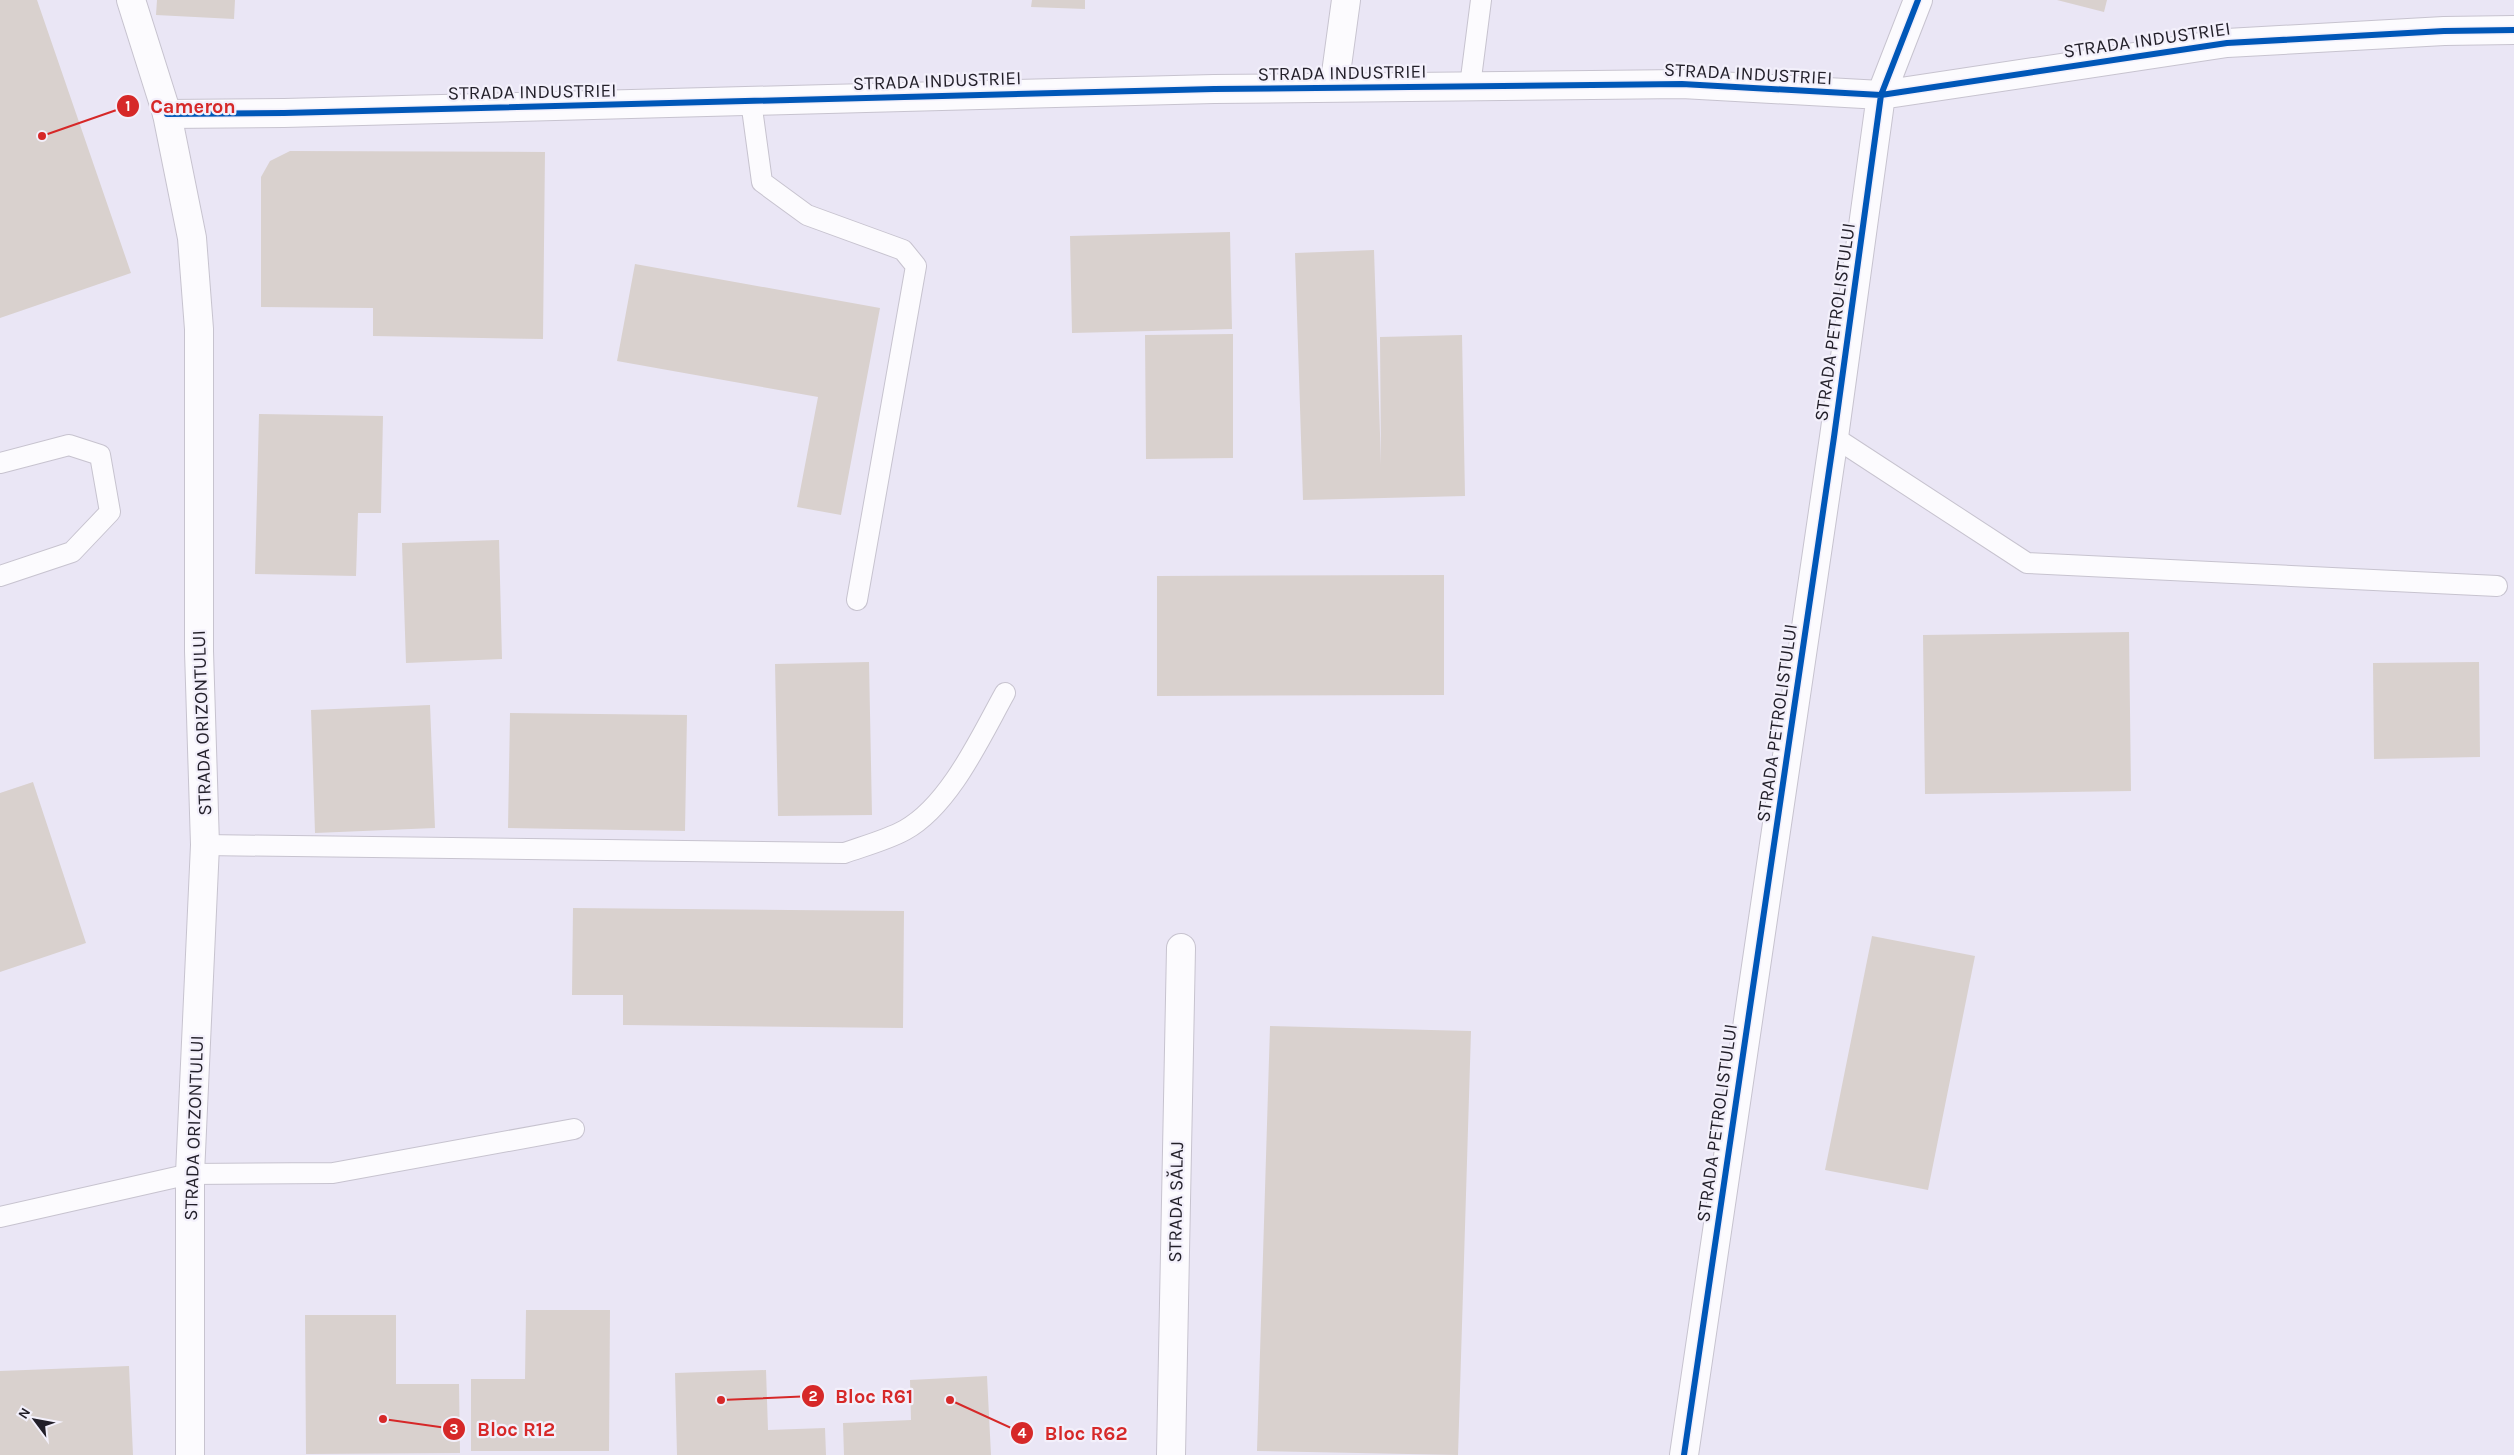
<svg xmlns="http://www.w3.org/2000/svg" width="2514" height="1455" font-family="Karla,sans-serif">
	<style>
		.building { fill: #d9d1ce }
		.lines { fill: none; stroke-linecap: round; stroke-linejoin: round }
		.lane-casing { stroke: #c7c3cf; stroke-width: 22 }
		.street-casing { stroke: #c7c3cf; stroke-width: 30 }
		.secondary-casing { stroke: #c7c3cf; stroke-width: 30 }
		.lane { stroke: #fcfbfe; stroke-width: 20 }
		.street { stroke: #fcfbfe; stroke-width: 28 }
		.secondary { stroke: #fcfbfe; stroke-width: 28 }
		.cycleway-casing { stroke: #f3f0fb; stroke-width: 9 }
		.cycleway { stroke: #0057b8; stroke-width: 6 }
		.labels { text-anchor: middle; dominant-baseline: central; stroke-width: 4.5; stroke-linejoin: round; paint-order: stroke }
		.street-label { font-size: 19px; fill: #221f29; stroke: #f3f0fb }
		.leader { fill: none; stroke: #d62828; stroke-width: 2 }
		.callout-dot { fill: #d62828; stroke: #f3f0fb; stroke-width: 2 }
		.mark-label { font-size: 15px; text-anchor: middle; font-weight: bold; fill: #fff }
		.callout-label { font-size: 20px; text-anchor: middle; font-weight: bold; fill: #d62828; stroke: #f3f0fb; stroke-width: 4.5; stroke-linejoin: round; paint-order: stroke }
	</style>
	<rect width="100%" height="100%" fill="#eae6f5"/>
	<path class="building" d="M0,0h37l94,273 -131,45z
		M157,0h78l-1,19 -78,-4z
		M1032,0h53v9l-54,-2z
		M2057,0h50l-3,12z
		M290,151l255,1 -2,187 -170,-3v-28l-112,-1v-130l9,-16z
		M1230,232l2,97 -160,4 -2,-97z
		M1374,250l7,214 -1,-127 82,-2 3,161 -162,4 -8,-247z
		M635,264l245,44 -39,207 -44,-8 21,-110 -201,-36z
		M1233,334v124l-87,1 -1,-124z
		M259,414l124,2 -2,97h-23l-2,63 -101,-2z
		M499,540l3,119 -96,4 -4,-120z
		M1444,575v120l-287,1v-120z
		M2129,632l2,159 -206,3 -2,-159z
		M869,662l3,153 -94,1 -3,-152z
		M2479,662l1,95 -106,2 -1,-96z
		M430,705l5,123 -120,5 -4,-123z
		M510,713l177,2 -2,116 -177,-3z
		M33,782l53,161 -86,29v-179z
		M573,908l331,3 -1,117 -280,-3v-30h-51z
		M1872,936l103,20 -47,234 -103,-20z
		M1270,1026l201,5 -13,424 -201,-4z
		M526,1310h84l-1,141h-138v-72h54z
		M305,1315h91v69h63l1,69 -154,1z
		M129,1366l4,89h-133v-84z
		M766,1370l2,60 57,-2 1,27h-149l-2,-82z
		M987,1376l4,79h-147l-1,-32 68,-3 -1,-40z"/>
	<g class="lines">
		<g class="lane-casing">
			<path id="lane" d="M1470,86l11,-86
				M751,101l11,81 45,33 96,35 13,16 -59,334
				M1834,437l193,126 470,23
				M0,463l69,-18 31,10 10,57 -38,40 -72,24
				M205,845l639,8c20,-7 43,-13 61,-23 45,-25 76,-94 100,-137
				M0,1217l190,-43 143,-1 241,-44"/>
		</g>
		<g class="street-casing">
			<path id="street" d="M1334,88l12,-88
				M167,114l117,-1 930,-24 468,-5 199,11 346,-52 217,-12 70,-1
				M1171,1455l10,-507
				M1684,1455l150,-1018 47,-342 37,-95"/>
		</g>
		<g class="secondary-casing">
			<path id="secondary" d="M131,0l36,114 25,124 7,91v322l6,194 -15,329v281"/>
		</g>
		<use href="#lane" class="lane"/>
		<use href="#street" class="street"/>
		<use href="#secondary" class="secondary"/>
		<g class="cycleway-casing">
			<path id="cycleway" d="M167,114l117,-1 930,-24 468,-5 199,11 346,-52 217,-12 70,-1
				M1684,1455l150,-1018 47,-342 37,-95"/>
		</g>
		<use href="#cycleway" class="cycleway"/>
	</g>
	<g class="labels">
		<g class="street-label">
			<text transform="translate(2147 40) rotate(-8)">STRADA INDUSTRIEI</text>
			<text transform="translate(1342 73) rotate(-1)">STRADA INDUSTRIEI</text>
			<text transform="translate(1748 74) rotate(3)">STRADA INDUSTRIEI</text>
			<text transform="translate(937 81) rotate(-2)">STRADA INDUSTRIEI</text>
			<text transform="translate(532 92) rotate(-1)">STRADA INDUSTRIEI</text>
			<text transform="translate(1835 322) rotate(-82)">STRADA PETROLISTULUI</text>
			<text transform="translate(202 723) rotate(-92)">STRADA ORIZONTULUI</text>
			<text transform="translate(1777 723) rotate(-82)">STRADA PETROLISTULUI</text>
			<text transform="translate(1717 1123) rotate(-82)">STRADA PETROLISTULUI</text>
			<text transform="translate(194 1128) rotate(-88)">STRADA ORIZONTULUI</text>
			<text transform="translate(1176 1202) rotate(-89)">STRADA SĂLAJ</text>
		</g>
	</g>
	<path class="leader" d="M42 136L128 106M721 1400L813 1396M383 1419L454 1429M950 1400L1022 1433"/>
	<g class="callout-dot">
		<circle cx="42" cy="136" r="5"/>
		<circle cx="721" cy="1400" r="5"/>
		<circle cx="383" cy="1419" r="5"/>
		<circle cx="950" cy="1400" r="5"/>
		<circle cx="128" cy="106" r="12"/>
		<circle cx="813" cy="1396" r="12"/>
		<circle cx="454" cy="1429" r="12"/>
		<circle cx="1022" cy="1433" r="12"/>
	</g>
	<g class="mark-label">
		<text x="128" y="111">1</text>
		<text x="813" y="1401">2</text>
		<text x="454" y="1434">3</text>
		<text x="1022" y="1438">4</text>
	</g>
	<g class="callout-label">
		<text x="193" y="113">Cameron</text>
		<text x="874" y="1403">Bloc R61</text>
		<text x="516" y="1436">Bloc R12</text>
		<text x="1086" y="1440">Bloc R62</text>
	</g>
	<g transform="translate(35 1420) rotate(302)" stroke="#f3f0fb" stroke-width="4" paint-order="stroke">
	<path d="M0-4L9 19L0 12L-9 19Z" fill="#221f29"/>
	<text y="-8" font-size="14" font-weight="bold" text-anchor="middle" fill="#221f29">N</text>
	</g>
</svg>
